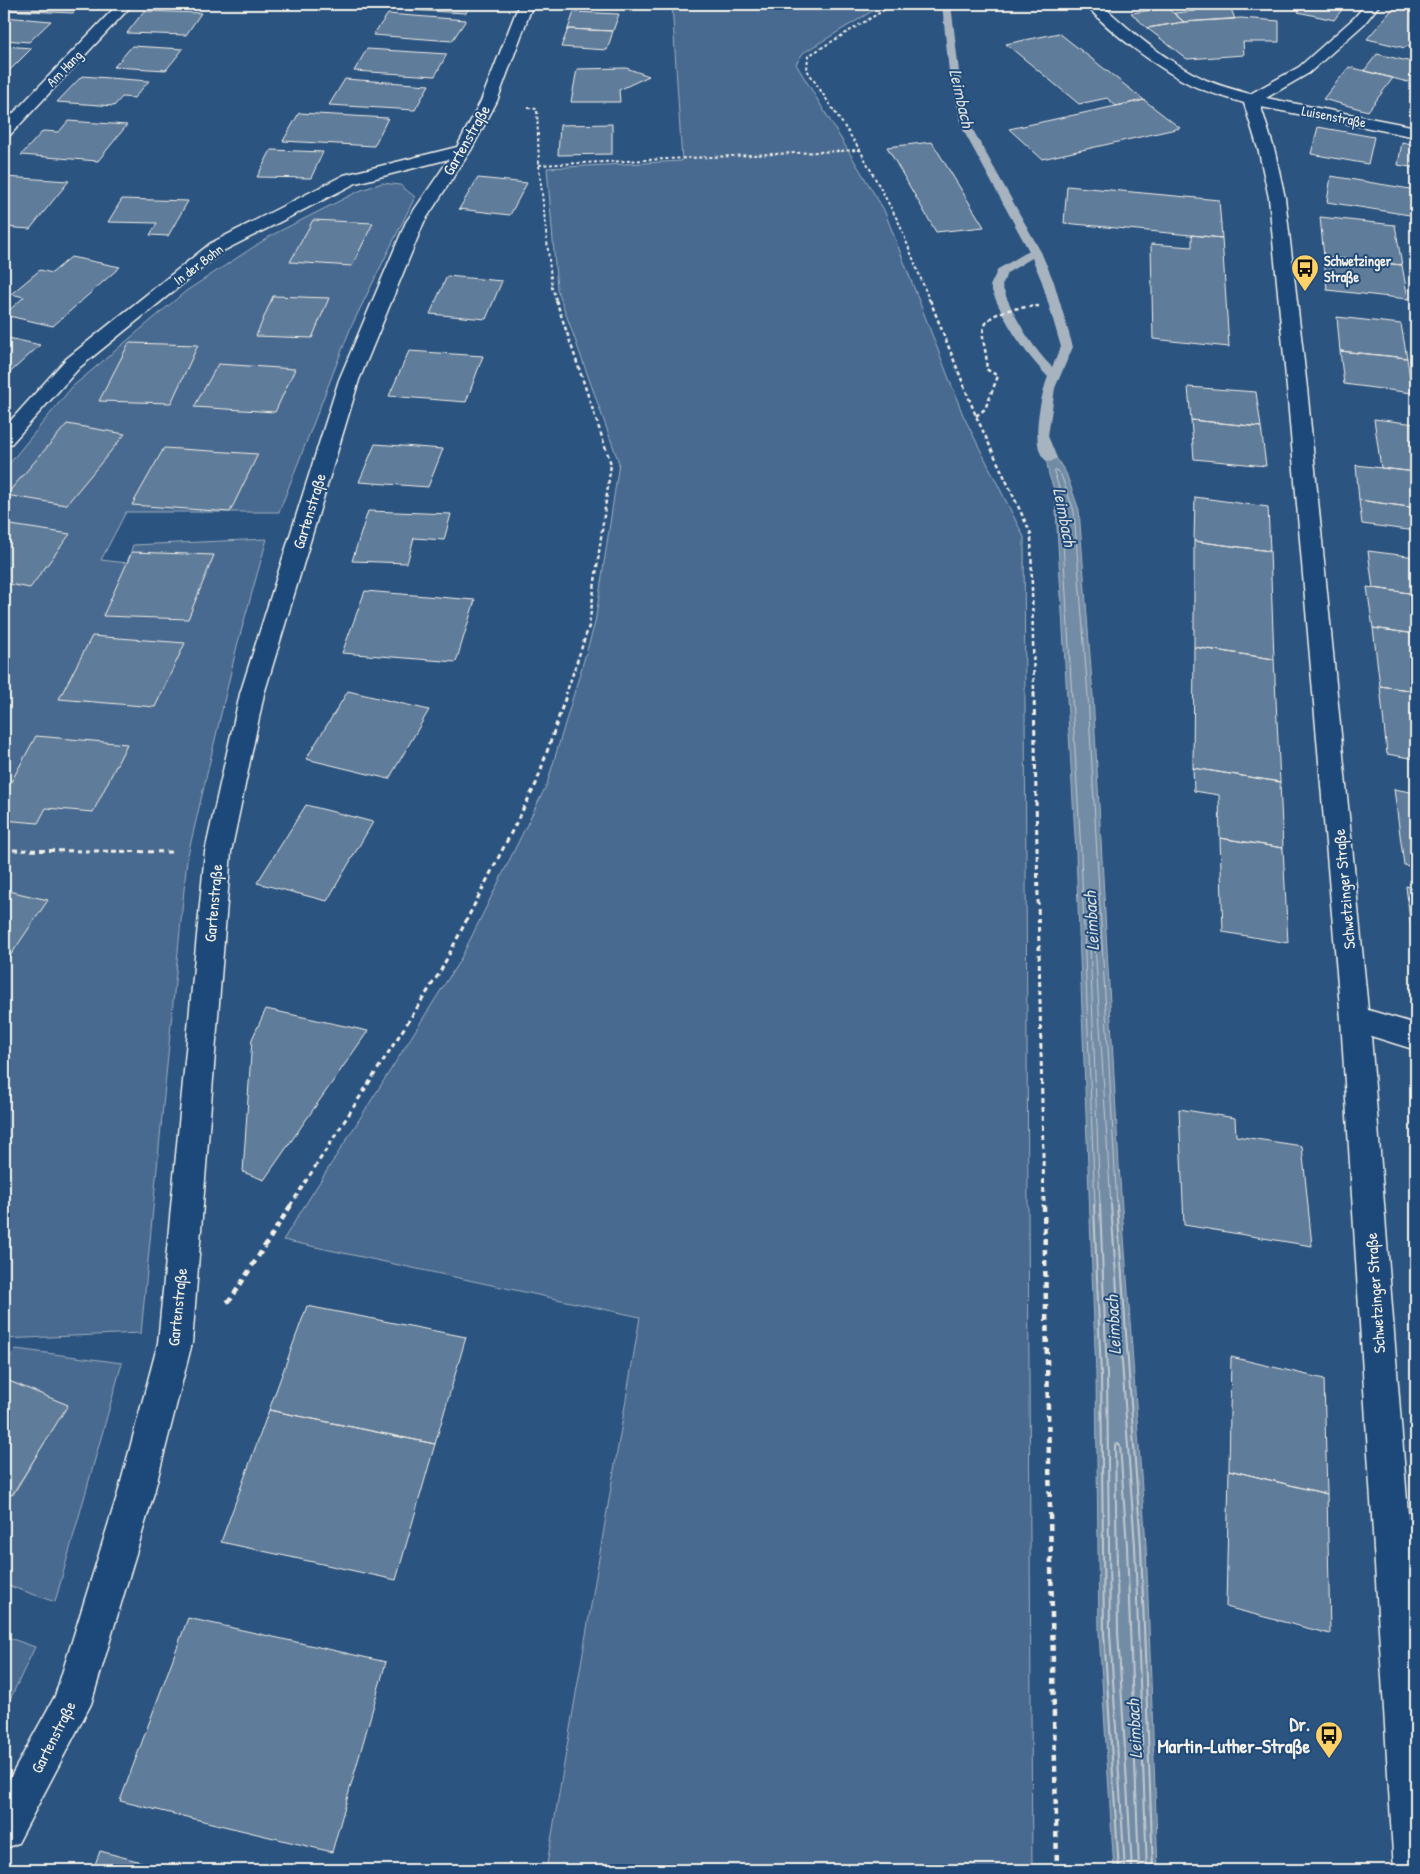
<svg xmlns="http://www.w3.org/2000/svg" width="1420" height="1874" font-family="'Patrick Hand',sans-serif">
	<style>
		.green { fill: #496b90; stroke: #9eaebc }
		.water { fill: #738ca6; stroke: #a7b4c0 }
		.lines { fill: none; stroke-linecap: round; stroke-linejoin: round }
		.shore-far1 { stroke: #c0c9ce; stroke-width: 1 }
		.shore { stroke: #c0c9ce; stroke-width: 2 }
		.stream { fill: #a7b4c0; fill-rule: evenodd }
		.building { fill: #5e7b9a; stroke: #f4f1e8 }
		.minor-casing { stroke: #f4f1e8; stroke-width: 3 }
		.path-far3 { stroke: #f4f1e8; stroke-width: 2; stroke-dasharray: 3 2.5; stroke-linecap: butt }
		.path-far2 { stroke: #f4f1e8; stroke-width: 2.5; stroke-dasharray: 4 3; stroke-linecap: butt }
		.path-far1 { stroke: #f4f1e8; stroke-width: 3; stroke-dasharray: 5 4; stroke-linecap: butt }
		.path { stroke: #f4f1e8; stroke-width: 4.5; stroke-dasharray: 6 5; stroke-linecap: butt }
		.minor { fill: #1f4a7a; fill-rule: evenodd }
		.labels { text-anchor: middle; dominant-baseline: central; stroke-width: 4; stroke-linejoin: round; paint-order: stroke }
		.far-street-label { font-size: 14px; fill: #f4f1e8; stroke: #1f4a7a }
		.far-poi-label { font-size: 14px; font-weight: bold; fill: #f4f1e8; stroke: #1f4a7a; text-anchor: start }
		.street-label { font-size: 16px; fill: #f4f1e8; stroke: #1f4a7a }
		.water-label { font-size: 18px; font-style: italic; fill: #dadddb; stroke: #1f4a7a }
		.near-poi-label { font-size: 19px; font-weight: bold; fill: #f4f1e8; stroke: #1f4a7a; text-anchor: end }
	</style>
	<rect width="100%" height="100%" fill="#2c5481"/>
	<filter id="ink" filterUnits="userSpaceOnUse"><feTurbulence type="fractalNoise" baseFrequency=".02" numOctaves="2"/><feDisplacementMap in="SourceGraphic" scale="10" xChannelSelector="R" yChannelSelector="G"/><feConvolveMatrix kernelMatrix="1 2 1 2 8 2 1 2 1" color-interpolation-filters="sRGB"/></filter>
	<g filter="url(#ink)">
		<path class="green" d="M672,4h212l-81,49 -7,11 88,146 79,205 61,122 8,1333h-486l94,-553 -357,-77 177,-280 87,-176 48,-161 24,-160 -62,-174 -10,-121 135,-7z
			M382,183l18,2 15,12 -64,130 -72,185h-153l-25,48 26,3 6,-18 134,-6 -30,107 -50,213 -46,474 -137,6v-869l68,-83 114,-96 86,-56 87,-44z
			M16,1349l106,14 -67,239 -51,-18v-93l9,4 54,-90 -63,-26v-12z
			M4,1636l31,11 -31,65z"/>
		<path class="water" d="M1042,436l24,37 13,37 3,40 11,146 26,470 27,379 12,325h-44l-15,-237 -3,-258 -20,-522 -21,-361 -6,-17z"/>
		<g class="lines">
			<path class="shore-far1" d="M1095,1206l-14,-353 -21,-362 -6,-19 2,-2 5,5 13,36 14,185 29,510
				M1100,1206l-10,-262 2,-2 3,2 16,262"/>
			<path class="shore" d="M1094,1205l7,170 3,258 15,237
				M1100,1205l7,170 3,258 15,237
				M1111,1205l24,341 12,324
				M1117,1205l24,341 12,324
				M1132,1870l-14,-238 -3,-187 3,-2 2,2 7,101 12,324"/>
			<path class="stream" d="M942,4h9l8,68 14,58 68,122 13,30 19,65 -18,41 -7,48 9,22 -7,4c-23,-6 -9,-69 -2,-85 -25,-25 -45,-58 -58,-91l8,-17 31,-18 -66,-121 -14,-58zM1032,258l10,24 19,65 -9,20c-22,-22 -39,-52 -50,-81l5,-13z"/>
		</g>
		<path class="building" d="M4,4h78l-9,9 -69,-3z
			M413,4h58l-5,9 -57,-3z
			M1192,4h37l6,15 -51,3 -10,-9 22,-2z
			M1304,4h42l-12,16 -36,-8z
			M1396,5l20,5v39l-9,-3 -2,2 -38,-9z
			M1167,8l17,14 -37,6 -16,-15z
			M144,11l57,2 -15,22 -59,-2z
			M574,12l45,2 -6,17 -45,-2z
			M388,14l78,6 -14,21 -79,-6z
			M4,17l47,4 -22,21 -25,-2z
			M1241,18l38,3v21h-36l1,13 -57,4 -40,-31 37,-6z
			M568,29l45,2 -6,19 -46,-3z
			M1059,33l85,67 -28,6 -9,-8 -28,6 -73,-60z
			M4,46l28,2 -23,23 -5,-1z
			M132,46l51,3 -17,21 -52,-3z
			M367,49l80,5 -12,22 -81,-5z
			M1377,54l35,8 4,-3v14l-8,9 -44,-11z
			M1349,67l44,11 -25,33 -45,-12z
			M626,68l23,8 -30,14 1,12h-49l6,-33z
			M82,76l67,5 -15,17 -12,-1 -8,9 -57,-4z
			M345,79l84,6 -14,25 -86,-5z
			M1144,100l36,28 -138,31 -33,-30z
			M299,113l89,5 -14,28 -91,-5z
			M68,121l59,4 -29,36 -77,-6 22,-24 16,1z
			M612,124v30l-54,1 2,-30z
			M1318,127l56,10 -6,27 -57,-10z
			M932,142l52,85 -48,5 -49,-85z
			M1402,142l14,3v23l-18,-3z
			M271,150l52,2 -12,26 -54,-1z
			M1331,176l85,14v26l-89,-14z
			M4,177l65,4 -39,48 -26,-2z
			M478,178l49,5 -17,32 -51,-6z
			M1067,186l152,14 3,38 -158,-15z
			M122,199l66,2 -20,35 -18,-1 7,-12 -49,-1z
			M1320,217l75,8 7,40 -78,-8z
			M313,220l60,3 -21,43 -62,-4z
			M1192,235l30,3 7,109 -76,-8 -2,-95 41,3z
			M71,257l49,10 -67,59 -49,-11 20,-18 -13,-3 29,-24 12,3z
			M1324,257l78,8 6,34 -81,-9z
			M447,276l55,5 -16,38 -56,-5z
			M273,296l56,2 -17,40 -56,-2z
			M1337,317l64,7 6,34 -67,-7z
			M4,337l36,8 -36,33z
			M129,343l69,2 -27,58 -72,-2z
			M409,351l74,5 -17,46 -77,-6z
			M1340,351l67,7 5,35 -68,-9z
			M218,364l77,5 -20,43 -81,-5z
			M1188,387l68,5 5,35 -70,-7z
			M1374,419l42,5v48l-35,-4z
			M1191,420l70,7 5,39 -72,-7z
			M67,424l58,10 -59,71 -60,-10z
			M375,444l68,5 -15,38 -69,-5z
			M164,448l94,6 -28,58 -98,-7z
			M1356,465l60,7v36l-57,-8z
			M1195,497l73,10 2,44 -76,-10z
			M1359,500l57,8v23l-54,-7z
			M368,511l83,3 -7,26 -30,-2 -7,25 -55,-2z
			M4,524l66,10 -40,54 -26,-5z
			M1194,541l76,10 4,108 -80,-12z
			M1368,551l48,6v37l-43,-6z
			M132,552l82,3 -26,64 -85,-3z
			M1367,587l49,7v40l-43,-6z
			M365,591l110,9 -19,62 -114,-9z
			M1373,628l43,6v57l-36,-5z
			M92,636l93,7 -30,64 -96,-8z
			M1194,647l80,12 6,123 -87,-14z
			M1380,686l36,5v68l-29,-5z
			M348,691l81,19 -40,69 -83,-20z
			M36,736l91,8 -34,68 -47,-4 -8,15 -34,-3v-25z
			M1193,768l87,14 3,66 -63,-10 -1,-43 -25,-4z
			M1394,789l22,4v74l-12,-2z
			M306,805l67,17 -46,79 -70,-18z
			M1220,838l63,10 5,95 -65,-11z
			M1406,886l10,2v58h-3z
			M4,890l44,10 -44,65z
			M266,1009l102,22 -104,149 -21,-8 9,-133z
			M1179,1109l56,9 1,18 66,10 10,100 -128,-21z
			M307,1306l159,31 -31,107 -166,-34z
			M1231,1357l93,22 3,115 -98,-24z
			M4,1379l64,26 -56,90 -8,-4z
			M269,1410l166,34 -39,136 -175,-38z
			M1229,1470l98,24 3,140 -104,-27z
			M188,1618l198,44 -54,190 -212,-51z
			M100,1851l71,19h-78z"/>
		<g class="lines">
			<g class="minor-casing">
				<path id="minor" d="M118,4h15l-123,131 -6,2v-14z
					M519,4h14l-36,97 -26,49 -47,72 -65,158 -95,314 -33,158 -39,491 -38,150 -63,211 -73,139 -14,6v-60l51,-93 63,-203 40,-150 47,-491 35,-158 99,-314 67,-158 43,-63 -93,24 -133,68 -143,116 -69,77 -7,2v-18l62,-69 145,-116 133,-68 113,-28 24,-46z
					M1086,4h15c31,29 66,58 105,76 14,6 29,10 44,14l49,-27 55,-49 12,-14h14l-16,20 -55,49 -43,25 150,29v10l-155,-30 14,45 10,46 22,190 61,622 48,14v26l-45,-14 45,581v253h-22l-53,-851 -54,-631 -18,-190 -10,-46 -15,-49c-16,-5 -32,-9 -48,-16 -30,-13 -91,-57 -110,-83z"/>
			</g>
			<path class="path-far3" d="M894,4l-86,52 -1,14 53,80 39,73 31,79
				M528,108l9,1 2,56 13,123 5,14
				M539,165l321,-15"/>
			<path class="path-far2" d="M556,300l55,164 -22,162 -23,68
				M930,300l46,116 55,118 3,160
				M976,416l9,-7 13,-33 -12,-7c2,-12 -2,-20 -3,-32 -2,-28 36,-29 56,-31"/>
			<path class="path-far1" d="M1034,693l10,513
				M4,850l171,2
				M290,1206l150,-234 96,-188 31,-91"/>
			<path class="path" d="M1044,1205l13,665
				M227,1302l4,-3 60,-94"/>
			<use href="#minor" class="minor"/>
		</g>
	</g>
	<defs>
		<g id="bus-pin" transform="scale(1.4375)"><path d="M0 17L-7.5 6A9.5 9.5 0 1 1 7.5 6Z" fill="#ffd166" stroke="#1f4a7a"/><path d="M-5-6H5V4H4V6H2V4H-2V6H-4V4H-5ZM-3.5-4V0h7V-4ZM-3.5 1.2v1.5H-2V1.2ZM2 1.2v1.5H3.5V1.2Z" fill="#111"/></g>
	</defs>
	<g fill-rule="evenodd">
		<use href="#bus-pin" x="1305" y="268"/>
		<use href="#bus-pin" x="1329" y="1735"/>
	</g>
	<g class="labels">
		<g class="far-street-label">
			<text transform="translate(64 68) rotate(-46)">Am Hang</text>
			<text transform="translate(1334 116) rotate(11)">Luisenstraße</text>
			<text transform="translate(198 264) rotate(-37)">In der Bohn</text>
		</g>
		<g class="far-poi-label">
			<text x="1324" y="260">Schwetzinger<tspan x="1324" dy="16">Straße</tspan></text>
		</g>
		<g class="street-label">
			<text transform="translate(466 140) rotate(-60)">Gartenstraße</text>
			<text transform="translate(309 511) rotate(-73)">Gartenstraße</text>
			<text transform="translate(1344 889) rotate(-95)">Schwetzinger Straße</text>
			<text transform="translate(213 903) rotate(-85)">Gartenstraße</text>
			<text transform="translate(1375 1293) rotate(-94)">Schwetzinger Straße</text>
			<text transform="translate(177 1307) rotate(-84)">Gartenstraße</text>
			<text transform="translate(53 1737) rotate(-63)">Gartenstraße</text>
		</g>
		<g class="water-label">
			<text transform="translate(962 98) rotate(77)">Leimbach</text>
			<text transform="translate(1065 517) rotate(79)">Leimbach</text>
			<text transform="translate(1091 921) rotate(-93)">Leimbach</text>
			<text transform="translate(1113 1325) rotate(-93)">Leimbach</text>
			<text transform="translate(1134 1729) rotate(-93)">Leimbach</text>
		</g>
		<g class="near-poi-label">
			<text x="1310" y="1724">Dr.<tspan x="1310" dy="22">Martin-Luther-Straße</tspan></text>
		</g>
	</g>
	<rect width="1420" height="1874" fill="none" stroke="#1f4a7a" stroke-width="20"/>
	<rect x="10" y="10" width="1400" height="1854" fill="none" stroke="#f4f1e8" stroke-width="2" filter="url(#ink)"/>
</svg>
